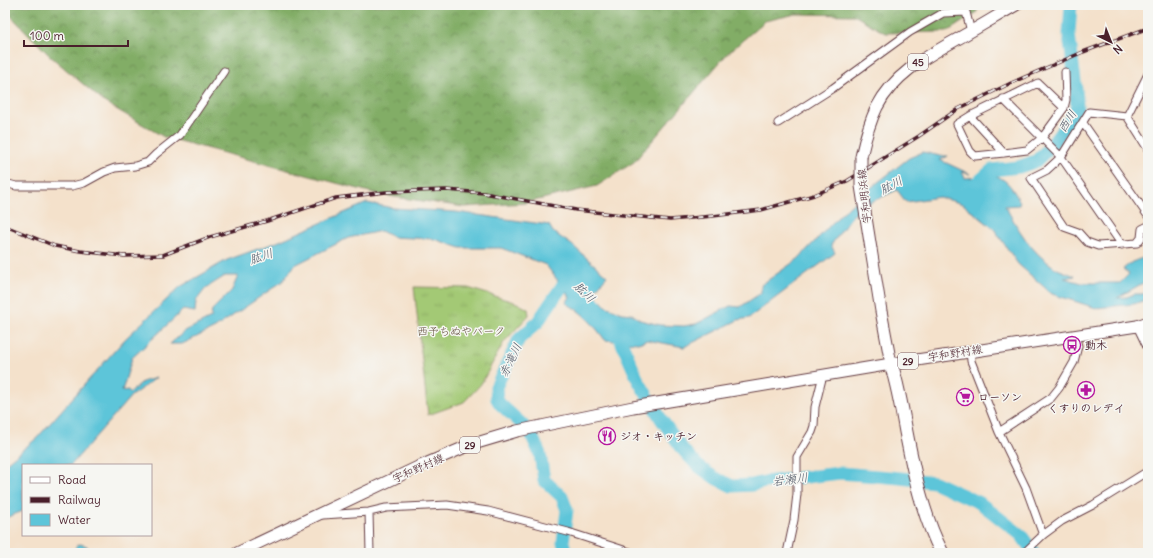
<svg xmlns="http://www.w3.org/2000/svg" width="1153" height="558" font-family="Delius,'Klee One',sans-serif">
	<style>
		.grass { fill: url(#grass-tufts); stroke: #767450 }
		.forest { fill: url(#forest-crowns); stroke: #666648 }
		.water { fill: #5dc5d9; stroke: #547282 }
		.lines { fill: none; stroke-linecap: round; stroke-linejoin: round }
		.river { stroke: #5dc5d9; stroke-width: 13 }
		.minor-casing { stroke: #643c43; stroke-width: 9 }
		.primary-casing { stroke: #643c43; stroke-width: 13 }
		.motorway-casing { stroke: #643c43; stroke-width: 15 }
		.minor { stroke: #fff; stroke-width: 7 }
		.primary { stroke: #fff; stroke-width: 11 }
		.motorway { stroke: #fff; stroke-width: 13 }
		.rail-casing { stroke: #4a1f2b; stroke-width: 3.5 }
		.rail { stroke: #f6f6f2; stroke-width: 2; stroke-dasharray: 6; stroke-linecap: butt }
		.primary-bridge-casing { stroke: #643c43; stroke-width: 13; stroke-linecap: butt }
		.primary-bridge { stroke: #fff; stroke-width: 11 }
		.labels { text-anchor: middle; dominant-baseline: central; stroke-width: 3; stroke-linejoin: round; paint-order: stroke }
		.shield { fill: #f6f6f2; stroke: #7e6067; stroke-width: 1 }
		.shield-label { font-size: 10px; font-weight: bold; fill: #4a1f2b }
		.street-label { font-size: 11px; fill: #4a1f2b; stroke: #f6f6f2 }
		.park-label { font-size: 11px; fill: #655241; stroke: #f6f6f2 }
		.poi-label { font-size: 11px; font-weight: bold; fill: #4a1f2b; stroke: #f6f6f2; text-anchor: start }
		.water-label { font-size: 12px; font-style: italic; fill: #515968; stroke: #f6f6f2 }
	</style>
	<defs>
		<pattern id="grass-tufts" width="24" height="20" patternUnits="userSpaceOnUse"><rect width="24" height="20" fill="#a3c974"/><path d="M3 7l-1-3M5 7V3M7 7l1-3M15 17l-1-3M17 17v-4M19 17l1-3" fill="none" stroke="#8eac65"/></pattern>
		<pattern id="forest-crowns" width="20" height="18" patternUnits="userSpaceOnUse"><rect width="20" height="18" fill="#82ad66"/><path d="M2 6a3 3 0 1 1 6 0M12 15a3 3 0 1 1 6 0" fill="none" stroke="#6c8c54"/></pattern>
	</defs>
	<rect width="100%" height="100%" fill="#f6f6f2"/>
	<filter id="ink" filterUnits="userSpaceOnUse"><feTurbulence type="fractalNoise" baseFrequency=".025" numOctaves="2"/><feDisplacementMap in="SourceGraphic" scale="8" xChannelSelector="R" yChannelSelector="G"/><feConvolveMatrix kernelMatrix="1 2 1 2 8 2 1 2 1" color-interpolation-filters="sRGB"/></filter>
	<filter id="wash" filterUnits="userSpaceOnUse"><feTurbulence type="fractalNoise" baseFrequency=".012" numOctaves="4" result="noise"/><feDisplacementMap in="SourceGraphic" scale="16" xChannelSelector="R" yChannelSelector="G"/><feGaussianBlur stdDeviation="0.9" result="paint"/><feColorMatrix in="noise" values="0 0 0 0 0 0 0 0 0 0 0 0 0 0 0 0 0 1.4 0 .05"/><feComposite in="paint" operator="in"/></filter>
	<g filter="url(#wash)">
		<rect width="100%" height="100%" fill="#f4e1cb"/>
		<path class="grass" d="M414,287l54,1 49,15 11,6 1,6 -25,27 -23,42 -17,18 -36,13z"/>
		<path class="forest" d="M5,5h975l-4,8 -29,19 -62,1 -31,-18 -58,-1 -31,7 -38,33 -93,108 -37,24 -72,17 -61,4 -83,-12 -217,-58 -60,-35 -55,-47 -44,-45z"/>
		<path class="water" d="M923,152l17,4h8l-8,4 30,14 -8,-2 3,6 15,-1 7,-5c20,7 23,12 33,30l-1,3 -14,1c14,24 25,45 49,61 6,4 14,6 21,9l-11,2 18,5h38l9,-9 -6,-5 9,-7 16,-6v24l-31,18 10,-1 7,-3h9l5,-2v7l-14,5 -38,4 -44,-14 -34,-30 -24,-35 -31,-25 -24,-7 -33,5 -9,-12 -24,11 -21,15 -21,29 4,8 -86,65 -11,2 -54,27 -37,-7 -9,3 -33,-3c-12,-16 -21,-27 -39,-37l4,-6 -24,-32 -45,-17h-40l-27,-9 -41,-2 -12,-6 -33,7 -53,27 -12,16 -68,47 -33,16h-12l15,-13 26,-13 1,-8 20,-20 6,-14h-13l-19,12 -10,13 -1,11 -12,-2 -51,48 -10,33 6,-1 2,3 12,-11 14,-4 -25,18 -60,69h-48v46l-18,7v-54l32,-26 88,-99 55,-52 47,-27 50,-18 90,-39 26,5 63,4 93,13 4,7 19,13 35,31 -12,14 2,7 9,9 16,7 10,1 8,6 20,5 24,1 12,-2 34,-18 10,1 21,-14v-8l37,-26 42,-44 33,-29 36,-28z
			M80,544l7,2 2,7h-15l2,-7z"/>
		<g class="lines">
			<path class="river" d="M976,184l16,-14 27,-3 17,-6 13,-13 23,-31 5,-11 -1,-17 -7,-55 2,-29
				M614,325l24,55 23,39 23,32 14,15 17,12 17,8 20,-1 13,-3 75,-9 60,5 34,4 46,21 41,32 13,18
				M523,425l-23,-21 -3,-5 -1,-12 23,-48 18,-16 32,-47
				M531,434l9,20 4,26 18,17 5,13 -4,32 3,11"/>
		</g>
	</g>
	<g filter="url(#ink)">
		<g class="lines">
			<g class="minor-casing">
				<path id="minor" d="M1148,74l-21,42 -38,-4 -28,45 -14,13 -16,8 33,49 14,5 9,10 11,4 39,-3 4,-5 1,-9 6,-3
					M1003,99l58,58 61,88
					M1064,108l-26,-25 -68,33 -13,8 13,27 5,5 29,-3 23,-3 15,-12 22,-30 2,-8 -1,-28
					M970,116l34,37
					M1127,116l21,33
					M778,123l55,-35 77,-56 33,-19 23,-1 5,20
					M1083,123l65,93
					M5,183l11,3h56l12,-3 20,-11 11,-4 20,-2 13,-4 8,-8 24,-19 44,-64
					M1137,326l11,23
					M970,351l1,10 28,71 27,56 17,47
					M999,432l52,-34 8,-10 15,-26 4,-16 -3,-10
					M369,512l1,41
					M323,515l46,-3 17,-4 61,-3 41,6 80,21 65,21
					M787,553l7,-33 3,-26v-37l15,-25 2,-6 1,-19 8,-32
					M1024,553l19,-18 19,-14 31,-16 55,-34"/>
			</g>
			<g class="primary-casing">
				<path id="primary" d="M861,157c4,-18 8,-34 16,-50 19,-37 57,-54 91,-74 16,-9 32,-19 48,-28
					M871,249l10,62 10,53
					M237,553l181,-86 52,-22 47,-14 116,-24 258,-43 246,-38 11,-4"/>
			</g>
			<g class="motorway-casing">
				<path id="motorway" d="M891,364c7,22 11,45 15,68 8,41 17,84 36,121"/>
			</g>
			<use href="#minor" class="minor"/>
			<use href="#primary" class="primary"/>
			<use href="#motorway" class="motorway"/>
			<g class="rail-casing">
				<path id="rail" d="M5,226l50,20 25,5 44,5 39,-1 47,-18 57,-16 69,-23 50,-6 60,-2 38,3 92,17 94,10 43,-4 48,-6 53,-15 33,-14 72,-45 39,-27 53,-26 72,-31 65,-24"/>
			</g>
			<use href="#rail" class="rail"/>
			<g class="primary-bridge-casing">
				<path id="primary-bridge" d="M861,157v29l10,63"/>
			</g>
			<use href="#primary-bridge" class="primary-bridge"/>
		</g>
	</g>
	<defs>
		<g id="bus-ring" transform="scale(0.9)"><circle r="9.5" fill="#f6f6f2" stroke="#b5179e" stroke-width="1.5"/><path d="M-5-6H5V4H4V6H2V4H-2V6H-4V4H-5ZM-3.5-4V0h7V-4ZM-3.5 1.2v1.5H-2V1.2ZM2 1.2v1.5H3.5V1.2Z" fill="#b5179e"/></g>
		<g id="pharmacy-ring" transform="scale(0.9)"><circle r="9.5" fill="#f6f6f2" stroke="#b5179e" stroke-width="1.5"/><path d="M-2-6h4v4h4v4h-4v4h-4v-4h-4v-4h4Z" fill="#b5179e"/></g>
		<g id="supermarket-ring" transform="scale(0.9)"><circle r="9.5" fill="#f6f6f2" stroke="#b5179e" stroke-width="1.5"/><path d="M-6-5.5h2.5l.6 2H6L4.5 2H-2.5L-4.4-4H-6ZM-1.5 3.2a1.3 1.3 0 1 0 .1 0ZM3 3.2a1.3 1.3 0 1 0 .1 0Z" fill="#b5179e"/></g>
		<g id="restaurant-ring" transform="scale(0.9)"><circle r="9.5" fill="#f6f6f2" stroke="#b5179e" stroke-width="1.5"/><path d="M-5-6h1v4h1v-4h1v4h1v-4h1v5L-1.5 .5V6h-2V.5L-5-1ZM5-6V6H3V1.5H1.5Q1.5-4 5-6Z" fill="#b5179e"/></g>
	</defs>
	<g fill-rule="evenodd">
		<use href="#bus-ring" x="1072" y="345"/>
		<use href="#pharmacy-ring" x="1086" y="390"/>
		<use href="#supermarket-ring" x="965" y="397"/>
		<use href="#restaurant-ring" x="607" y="436"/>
	</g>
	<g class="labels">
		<g class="shield">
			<rect x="908" y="54" width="20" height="16" rx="3"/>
			<rect x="898" y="353" width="20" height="16" rx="3"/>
			<rect x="460" y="437" width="20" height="16" rx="3"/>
		</g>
		<g class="shield-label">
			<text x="918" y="62">45</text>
			<text x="908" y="361">29</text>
			<text x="470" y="445">29</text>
		</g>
		<g class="street-label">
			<text transform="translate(864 196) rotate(-96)">宇和明浜線</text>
			<text transform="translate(955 353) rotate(-9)">宇和野村線</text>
			<text transform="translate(418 468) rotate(-24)">宇和野村線</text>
		</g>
		<g class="park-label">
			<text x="461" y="331">西予ちぬやパーク</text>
		</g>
		<g class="poi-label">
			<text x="1085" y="345">動木</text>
			<text x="978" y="397">ローソン</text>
			<text x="1086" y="408" text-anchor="middle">くすりのレデイ</text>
			<text x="620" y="436">ジオ・キッチン</text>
		</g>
		<g class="water-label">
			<text transform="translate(1067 121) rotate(-58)">西川</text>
			<text transform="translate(891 185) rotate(-28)">肱川</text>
			<text transform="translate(261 256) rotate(-18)">肱川</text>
			<text transform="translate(585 292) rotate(44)">肱川</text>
			<text transform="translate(510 360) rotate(-64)">赤滝川</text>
			<text transform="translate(790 479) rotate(-7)">岩瀬川</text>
		</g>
	</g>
	<rect width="1153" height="558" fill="none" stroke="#f6f6f2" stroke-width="20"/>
	<rect x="22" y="464" width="130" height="72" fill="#f6f6f2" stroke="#b1a0a2"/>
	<rect x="30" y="477" width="20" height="6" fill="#ffffff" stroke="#b1a0a2"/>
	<text x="58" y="484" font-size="12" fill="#4a1f2b">Road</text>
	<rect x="30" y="497" width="20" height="6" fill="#4a1f2b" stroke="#b1a0a2"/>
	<text x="58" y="504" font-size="12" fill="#4a1f2b">Railway</text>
	<rect x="30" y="514" width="20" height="12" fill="#5dc5d9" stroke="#b1a0a2"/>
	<text x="58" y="524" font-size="12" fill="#4a1f2b">Water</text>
	<g transform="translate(1111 42) rotate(137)" stroke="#f6f6f2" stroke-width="3" paint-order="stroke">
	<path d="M0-3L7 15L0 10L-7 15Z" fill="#4a1f2b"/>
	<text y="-6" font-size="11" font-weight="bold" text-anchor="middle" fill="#4a1f2b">N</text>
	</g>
	<path d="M24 40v6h104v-6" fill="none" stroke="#4a1f2b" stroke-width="2"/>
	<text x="30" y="40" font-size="12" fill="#4a1f2b" stroke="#f6f6f2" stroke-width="3" paint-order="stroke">100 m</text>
</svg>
